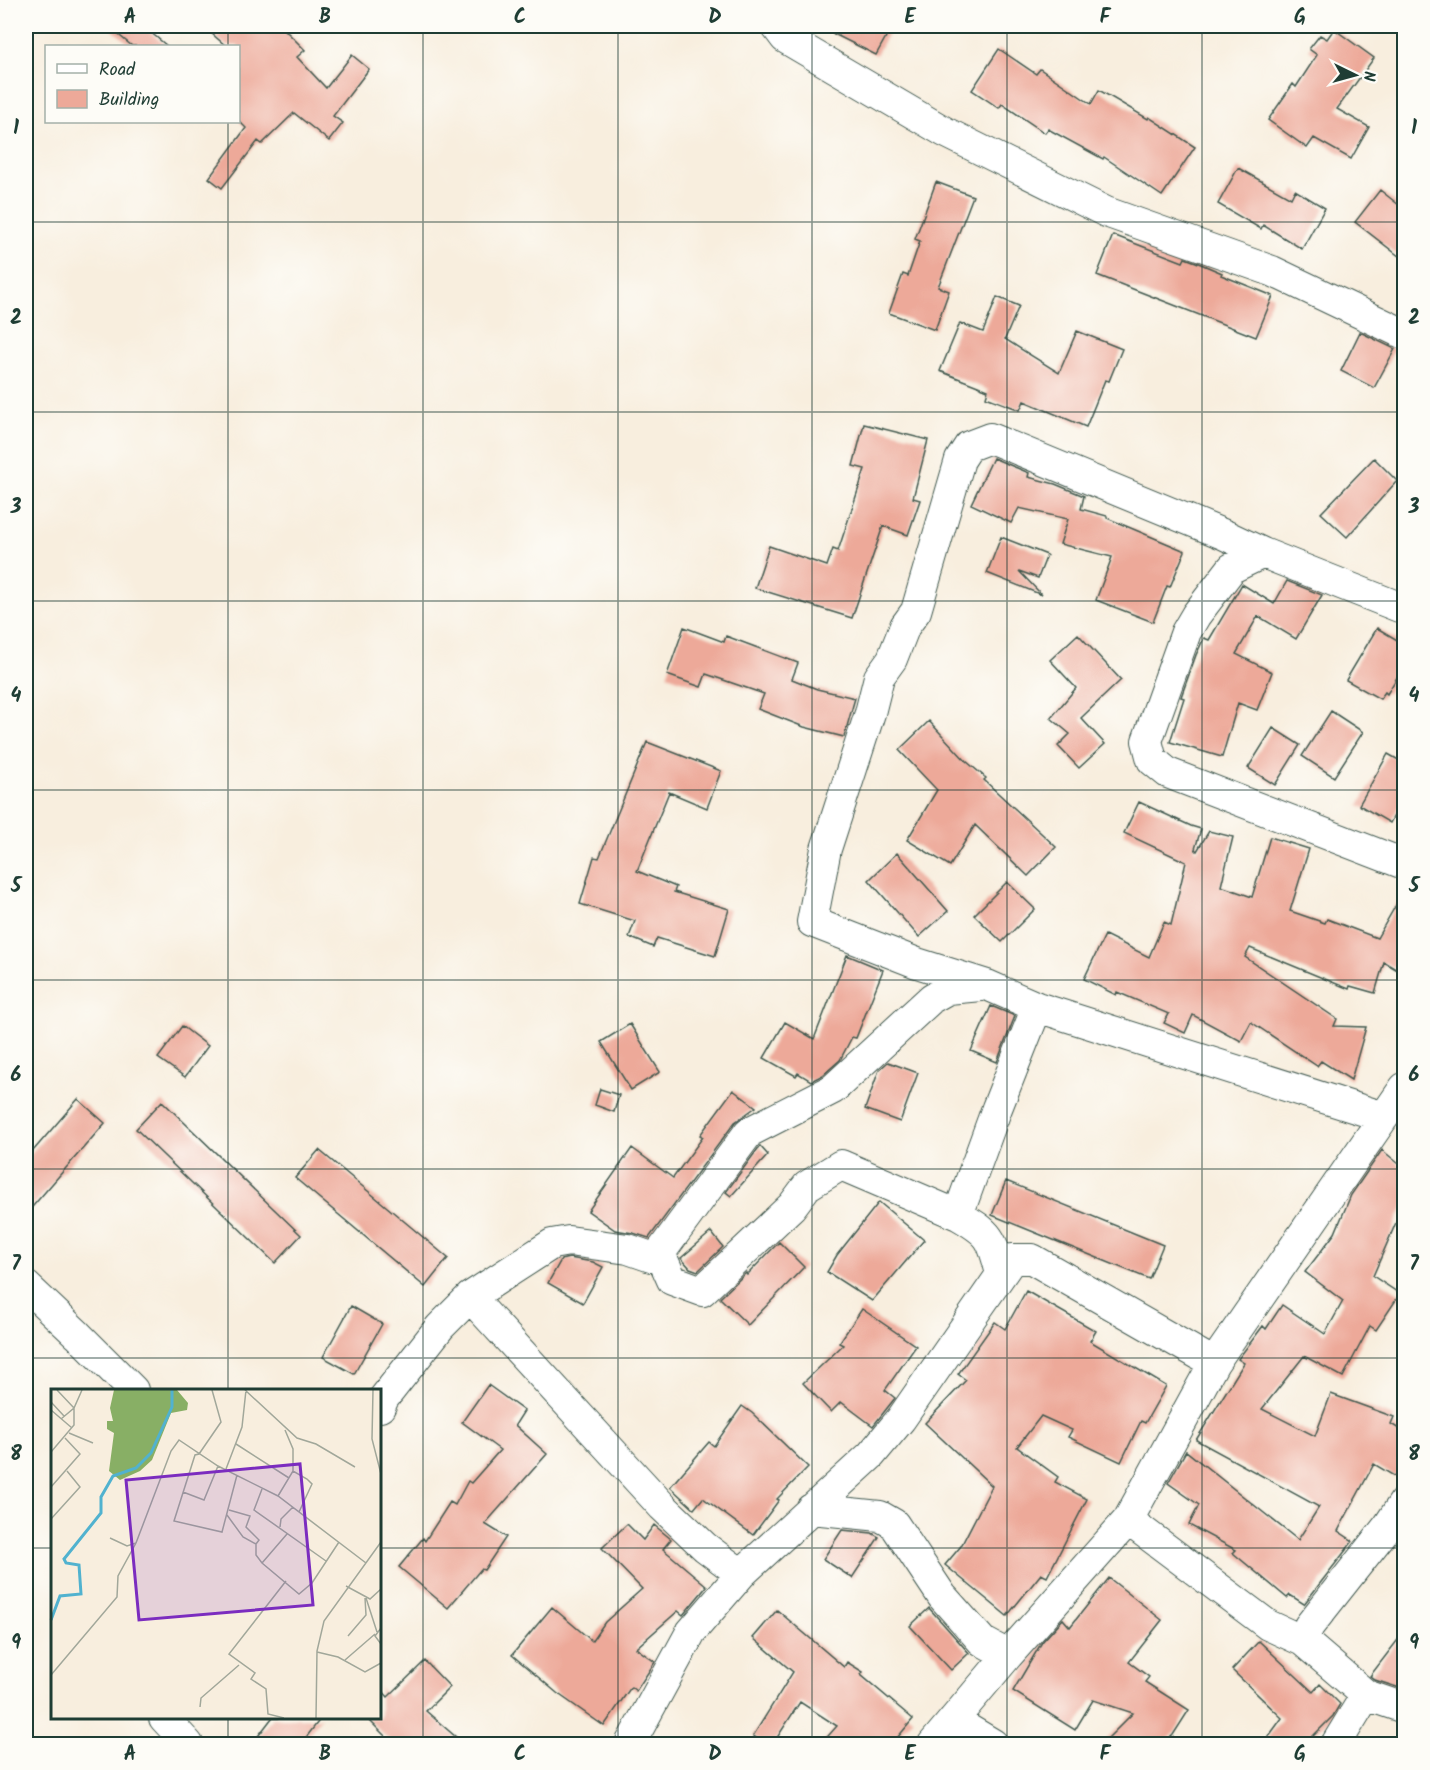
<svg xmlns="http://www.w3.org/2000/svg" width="1430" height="1770" font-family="Kalam,sans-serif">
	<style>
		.building { fill: #eda999 }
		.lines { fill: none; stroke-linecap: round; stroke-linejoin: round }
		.minor-casing { stroke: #40584e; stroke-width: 32 }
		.minor { stroke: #fff; stroke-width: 30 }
		.grid { fill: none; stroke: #1f3d34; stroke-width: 1.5; stroke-opacity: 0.55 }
		.inset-river { fill: none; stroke: #51b2cf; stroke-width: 3 }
		.inset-road { fill: none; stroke: #a1a79a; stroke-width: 1.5 }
		.view { fill: #7b2cbf; fill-opacity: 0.15; stroke: #7b2cbf; stroke-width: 3 }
		.inset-edge { fill: none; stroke: #1f3d34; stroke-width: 3 }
		.neatline { fill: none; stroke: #1f3d34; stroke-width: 2 }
		.grid-label { font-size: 20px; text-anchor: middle; font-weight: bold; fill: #1f3d34 }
	</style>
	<rect width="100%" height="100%" fill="#fdfcf7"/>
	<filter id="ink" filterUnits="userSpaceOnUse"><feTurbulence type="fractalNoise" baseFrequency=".0167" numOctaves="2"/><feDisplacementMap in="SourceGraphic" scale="12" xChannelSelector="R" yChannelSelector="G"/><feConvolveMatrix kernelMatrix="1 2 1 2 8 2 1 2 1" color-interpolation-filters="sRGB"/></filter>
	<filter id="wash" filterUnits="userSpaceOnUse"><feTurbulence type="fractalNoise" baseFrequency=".008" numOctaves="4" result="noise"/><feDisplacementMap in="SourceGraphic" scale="24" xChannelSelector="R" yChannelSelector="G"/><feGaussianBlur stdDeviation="1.35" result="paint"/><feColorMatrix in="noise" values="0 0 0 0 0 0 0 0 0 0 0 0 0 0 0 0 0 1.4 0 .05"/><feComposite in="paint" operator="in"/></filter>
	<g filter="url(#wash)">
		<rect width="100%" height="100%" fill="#f8eede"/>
		<g id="blocks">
			<path class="building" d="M108,26h35l24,20h-35z
				M203,26h78l24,24 -8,7 29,31 26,-33 17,14 -36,47 10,7 -14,18 -35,-28 -32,31 -4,-3 -36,47 -13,-10 37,-50 -8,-8v-74h-12z
				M818,26h74l-16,29z
				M1334,29l40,29 -37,51 32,18 -18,32 -37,-21 -7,10 -39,-28 25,-36 3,3 21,-32 -8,-6 11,-14 7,4z
				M999,49l37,25 4,-5 51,35 8,-14 49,29 1,-2 46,30 -33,49 -58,-39 -1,2 -55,-30 -3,4 -43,-29 -3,4 -27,-18z
				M1238,168l53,30 4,-8 30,18 -23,41 -39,-24 -2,4 -43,-25z
				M936,182l37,14 -35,91 11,4 -14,39 -46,-17 14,-39 5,2 12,-35 -5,-2z
				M1380,190l24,19v51l-49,-38z
				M1113,235l70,27 2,-4 11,4 26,11 -1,2 52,21 -17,41 -159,-62z
				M997,297l22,9 -14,33 54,34 18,-42 45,18 -13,32 -4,-1 -19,47 -62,-26 -4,9 -34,-13 2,-7 -48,-19 20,-48 23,9z
				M1360,332l35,17 -21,39 -33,-17z
				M864,424l64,16 -15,58 7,2 -12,35 -25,-9 -31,92 -97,-30 14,-42 58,20 6,-17 5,2 27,-82 -12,-3z
				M993,458l36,15 -1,4 27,7 29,12 -3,13 26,7v2l78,33 -15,36 -3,-1 -14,36 -57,-22 16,-43 -52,-13 8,-25 -49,-11 -8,15 -40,-19z
				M1374,458l23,23 -50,56 -26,-24z
				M1001,537l46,18 -9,23 -19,-7 23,24 -55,-22z
				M1287,581l35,14 -26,44 -38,-23 -22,38 36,18 -15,38 -19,-7 -16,54 -52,-15 14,-44 -3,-1 15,-42 8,-17 5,2 33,-56 32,20z
				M684,627l40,15 2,-6 72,27 -6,16 25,10 38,9 -11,39 -40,-10 -46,-18 6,-15 -58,-20 -5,13 -34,-12z
				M1377,628l27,16v22l-17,28 -2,-2 -5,7 -34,-19z
				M1078,634l43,46 -40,38 24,26 -26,24 -21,-22 12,-12 -19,-16 25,-30 -26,-28z
				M1331,711l32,21 -29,45 -32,-21z
				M929,721l37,40 20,17 -2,2 72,67 -28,29 -53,-51 -25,41 -43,-26 30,-50 -38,-40z
				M1273,728l27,17 -25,40 -27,-17z
				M647,742l74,29 -14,37 -38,-16 -32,79 39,16 -2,5 55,17 -14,47 -58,-18 -4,9 -24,-10 6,-16 -55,-17 14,-47 5,1z
				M1388,754l16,9v34l-14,26 -31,-18z
				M1139,802l52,24 10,3 -6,20 2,2 12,-20 24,6 -12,49 31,11 18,-60 39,12 -19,62 35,12 2,-4 50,19 27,-47v83l-20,-12 -9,31 -25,-7 -1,3 -99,-41 -5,9 92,62 -3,7 32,1 -15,53 -30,-19 -4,5 -66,-44 -10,19 -48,-26 -8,18 -21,-10 5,-9 -52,-22 -1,3 -32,-16 21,-44 44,22 15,-35 7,3 15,-63 -62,-29z
				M897,853l51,58 -29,26 -50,-57z
				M1007,882l28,27 -33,33 -28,-27z
				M847,955l36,15 -27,68 -4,-1 -12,23 -17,15 -12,6 -13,-8 -2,3 -32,-18 21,-36 29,17z
				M991,1006l24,10 -18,46 -26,-11z
				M630,1024l30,48 -29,18 -30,-48z
				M182,1026l26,20 -23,31 -27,-19z
				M888,1062l30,11 -18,49 -35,-13 14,-39z
				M600,1089l19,6 -5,17 -19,-7z
				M733,1090l23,17 -21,15 -86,116 -16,-5 -18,-3 -27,-19 44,-63 41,30 30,-41 -3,-2z
				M78,1099l27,24 -79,91v-55z
				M162,1101l139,134 -26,28 -139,-134z
				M760,1146l8,9 -37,41 -5,-4z
				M319,1150l129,108 -23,29 -130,-109z
				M1382,1150l22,18v36l-31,72 27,18 -24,36 -6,-4 -27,51 -39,-21 -42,53 53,27 16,-42 63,23 -3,7 13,8v50l-30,-18 -36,67 15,10 -49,63 -14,-9 -3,3 -54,-45 3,-3 -47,-25 10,-20 -31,-22 18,-32 112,89 21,-33 -123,-67 48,-77 -6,-4 25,-33 3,3 16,-24 43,29 18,-33 -38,-29 30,-39 16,-38z
				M1006,1181l157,64 -14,34 -157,-64z
				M879,1202l45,38 -52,61 -45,-29 10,-17z
				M711,1232l12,15 -25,24 -8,-3 -9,-10z
				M779,1242l25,25 -56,58 -28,-27 26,-25 1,2z
				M569,1258l24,4 10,5 -20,36 -35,-20 13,-23z
				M1026,1291l70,40 -6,10 76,45 -21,37 -4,-2 -20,41 -53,-25 4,-7 -31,-14 -24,31 41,30 -3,5 32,17 -40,78 -6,-3 -34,42 -62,-51 16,-19 31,-60 -67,-63 41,-43 -8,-6 37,-52 10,7z
				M351,1306l31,18 -28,50 -31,-17z
				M862,1309l54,37 -31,44 10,8 -22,28 -32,-24 -10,10 -28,-29 40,-38 -4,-2z
				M488,1385l36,26 -9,14 32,29 -62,70 21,13 -22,33 -3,-1 -33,39 -49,-41 24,-29 2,3 25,-39 5,3 13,-24 3,2 29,-33 -38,-28z
				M742,1406l10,7 56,54 -31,32 2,1 -26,35 -50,-37 -9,11 -24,-22 39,-45 5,4z
				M627,1524l16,16 11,-15 17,14 -8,10 44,37 -24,29 -5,-4 -42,37 19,14 -19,29 -5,-4 -27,39 -47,-33 -45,-38 40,-48 40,34 13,-19 37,-33 -40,-41z
				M842,1530l30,3 7,4 -27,41 -29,-19z
				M1109,1578l53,42 -33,42 20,15 -4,5 44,28 -16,25 -10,9h-61l31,-31 -40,-13 -18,30 -62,-39 29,-49 21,-23 7,8z
				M929,1608l40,45 -18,17 -41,-44z
				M777,1610l67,57 3,-5 16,10 -2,3 52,44 -21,25h-71l16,-18 -37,-24 -27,42h-7l-13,-8 40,-64 -40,-34z
				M1404,1632v55l-1,2 -28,-9 -5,-4z
				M1259,1641l54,51 7,-8 20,20 -7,12 -28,28h-42l19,-26 -50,-48z
				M425,1661l25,26 -24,24 38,33h-71l-26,-26h13v-30l8,9z
				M272,1718h49l-20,26h-49z"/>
		</g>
	</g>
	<g filter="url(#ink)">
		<use href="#blocks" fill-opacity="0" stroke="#40584e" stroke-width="1.5"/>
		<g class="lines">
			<g class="minor-casing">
				<path id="minor" d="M776,26l9,12 160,94 161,80 166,59 132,63
					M1263,553l-31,15 -36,47 -10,17 -39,109 5,19 16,13 236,91
					M1384,1117l-347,-110 -50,-22 -70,-22 -105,-41 14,-73 44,-136 9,-36 13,-18 13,-33 11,-15 44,-151 9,-14 21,-8 235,97 38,18 141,56
					M958,1215c33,19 34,23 43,59
					M660,1253l12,27 30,11 90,-85 15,-20 34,-21 117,50 39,-107 40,-101
					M26,1286l52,49 55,55
					M470,1297l193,210 42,40 36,27
					M380,1407l4,-9 56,-71 30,-30 82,-53 17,-3 59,8 23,8 9,-4 89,-121 84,-43 99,-91 16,-9 33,-3
					M811,1509l69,7 14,8 48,72 40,45 26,14
					M1128,1520l140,105 35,16 63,54 -30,49
					M1303,1641l6,-15 79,-100 16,-24
					M1366,1695l38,13
					M164,1718l24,26
					M953,1720l40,24
					M630,1744l61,-112 50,-58 130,-119 30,-36 111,-160h20l182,104
					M933,1744l75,-89 120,-135 86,-157 190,-275"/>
			</g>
			<use href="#minor" class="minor"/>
		</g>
	</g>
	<path class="grid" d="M228,26v20M423,26v1718M618,26v1718M812,26v1718M1007,26v1718M1202,26v1718M228,122v1268M26,222h1378M26,412h1378M26,601h1378M26,790h1378M26,980h1378M26,1169h1378M26,1358h1378M26,1548h26M380,1548h1024M228,1718v26"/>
	<g transform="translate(51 1389)">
		<rect width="330" height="330" fill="#f8eede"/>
		<path d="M63,1h63l11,13 -1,7 -16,3 -19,47 -12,11 -20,9 -11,-9 5,-38 -7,-4v-8h6l-3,-13z" fill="#88af65"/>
		<path class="inset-river" d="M0,231l9,-24 21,-2 -2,-29 -13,-2 -2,-4 37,-46v-16l12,-21 23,-8 15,-15 21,-46v-17"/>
		<path class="inset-road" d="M161,1l9,32 -22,32 -4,1 -21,66 48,11 15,-57M194,1l52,48 19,6 39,23M322,1l-1,49 9,35M0,13l13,14M0,21l21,18M10,30l13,-11 8,-18M234,41l8,19v22M18,44l24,10M185,55l53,34M0,63l23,-27v-17l-17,-18M175,80l16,-42 4,-37M0,98l29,-33 -15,-16M211,100l-8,21 72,51M132,103l21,8 14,-34M227,107l15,-25 14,8 5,5 -13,28M178,121l21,6 -4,11 13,13 -3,4M176,126l16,22 13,7v11l6,8 37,31 13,-11 27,-41M0,130l29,-32 -13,-16M229,138l1,-8 12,-12M59,149l17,8 9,-3 35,-92 8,-11 39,26 60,30 88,67M211,174l25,-29M295,197l24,13 11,-10M315,209l11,34M330,239l-6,8 6,8M297,247l18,-21 -1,-17M266,263l21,5 27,15 16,-9M294,271l30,-26M0,286l66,-78 1,-21 18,-33M149,318l1,-9 38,-33M233,329l-16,-4 -2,-25 -15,-10 4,-6 -26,-19 57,-73M265,329l1,-67 7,-30 57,-79"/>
		<path class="view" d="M249,75l13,141 -174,15 -13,-140z"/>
		<rect width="330" height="330" class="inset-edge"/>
	</g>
	<rect width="1430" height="1770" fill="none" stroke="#fdfcf7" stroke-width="66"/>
	<rect x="45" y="45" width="195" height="78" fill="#fdfcf7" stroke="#a4b0a9" stroke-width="1.5"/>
	<rect x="57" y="64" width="30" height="9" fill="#ffffff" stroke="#a4b0a9" stroke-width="1.5"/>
	<text x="99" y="75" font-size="18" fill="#1f3d34">Road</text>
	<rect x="57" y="90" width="30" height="18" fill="#eda999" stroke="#a4b0a9" stroke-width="1.5"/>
	<text x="99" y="105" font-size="18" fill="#1f3d34">Building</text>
	<g transform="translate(1355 75) rotate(95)" stroke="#fdfcf7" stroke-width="4.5" paint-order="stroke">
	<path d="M0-4.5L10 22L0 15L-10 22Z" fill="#1f3d34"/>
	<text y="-9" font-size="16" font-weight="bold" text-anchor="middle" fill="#1f3d34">N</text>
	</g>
	<rect x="33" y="33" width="1364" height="1704" class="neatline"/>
	<g class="grid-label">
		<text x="130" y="23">A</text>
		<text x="325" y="23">B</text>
		<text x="520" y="23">C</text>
		<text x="715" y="23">D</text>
		<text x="910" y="23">E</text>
		<text x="1105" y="23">F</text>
		<text x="1300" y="23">G</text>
		<text x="16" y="134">1</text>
		<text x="1414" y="134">1</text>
		<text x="16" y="324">2</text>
		<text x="1414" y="324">2</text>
		<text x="16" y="513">3</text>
		<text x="1414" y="513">3</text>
		<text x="16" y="702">4</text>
		<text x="1414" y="702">4</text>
		<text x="16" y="892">5</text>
		<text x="1414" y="892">5</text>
		<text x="16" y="1081">6</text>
		<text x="1414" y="1081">6</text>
		<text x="16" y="1270">7</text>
		<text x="1414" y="1270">7</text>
		<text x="16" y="1460">8</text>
		<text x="1414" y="1460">8</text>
		<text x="16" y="1649">9</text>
		<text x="1414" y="1649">9</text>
		<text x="130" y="1760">A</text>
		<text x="325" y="1760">B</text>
		<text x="520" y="1760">C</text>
		<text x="715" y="1760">D</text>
		<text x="910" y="1760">E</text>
		<text x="1105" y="1760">F</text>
		<text x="1300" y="1760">G</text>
	</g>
</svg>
